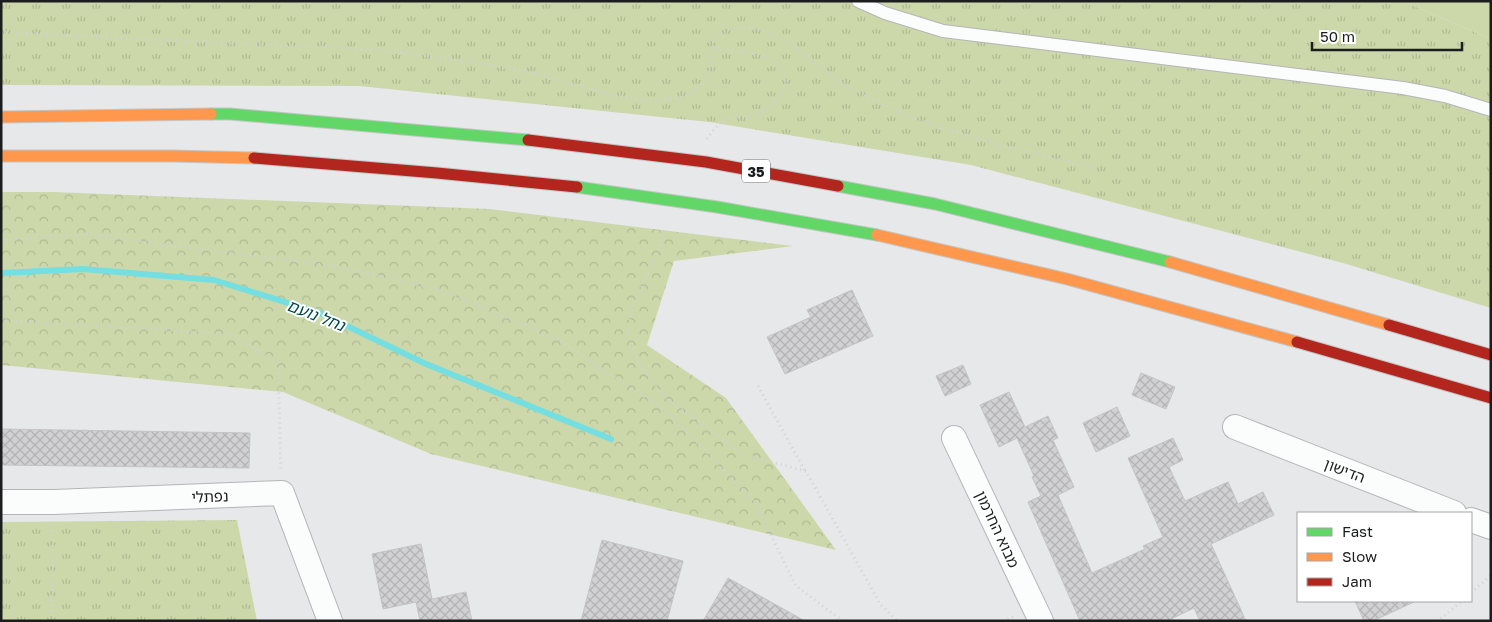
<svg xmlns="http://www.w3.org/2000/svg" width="1492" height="622" font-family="'Golos Text','Noto Sans Hebrew',sans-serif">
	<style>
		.grass { fill: url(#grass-tufts) }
		.park { fill: url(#park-crowns) }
		.garden { fill: #cdd8aa }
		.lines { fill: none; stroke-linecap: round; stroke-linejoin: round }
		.stream { stroke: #75dee0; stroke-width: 6 }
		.building { fill: url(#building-cross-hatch); stroke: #c4c4c6 }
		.lane-casing { stroke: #b4b5b7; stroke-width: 14 }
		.street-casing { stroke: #b4b5b7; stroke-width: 26 }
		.fast-casing { stroke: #c4c5c6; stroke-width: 13 }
		.slow-casing { stroke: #c4c5c6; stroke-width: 13 }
		.jam-casing { stroke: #c4c5c6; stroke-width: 13 }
		.path { stroke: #d2d2d2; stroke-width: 3; stroke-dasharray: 1 4; stroke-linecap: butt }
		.lane { stroke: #fbfcfc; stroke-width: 12 }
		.street { stroke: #fbfcfc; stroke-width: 24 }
		.fast { stroke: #63d668; stroke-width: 11 }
		.slow { stroke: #ff974d; stroke-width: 11 }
		.jam { stroke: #b3261e; stroke-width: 11 }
		.labels { text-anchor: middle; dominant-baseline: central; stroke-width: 4; stroke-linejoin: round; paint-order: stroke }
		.shield { fill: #fff; stroke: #606162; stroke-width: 1 }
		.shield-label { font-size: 14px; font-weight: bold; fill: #1c1d1e }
		.street-label { font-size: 15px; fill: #1c1d1e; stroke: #fff }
		.water-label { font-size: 16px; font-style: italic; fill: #004647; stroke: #fff }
	</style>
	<defs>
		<pattern id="grass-tufts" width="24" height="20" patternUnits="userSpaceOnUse" patternTransform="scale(1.25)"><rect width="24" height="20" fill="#cdd8aa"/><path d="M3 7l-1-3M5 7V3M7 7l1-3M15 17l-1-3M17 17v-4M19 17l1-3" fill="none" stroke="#afb992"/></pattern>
		<pattern id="park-crowns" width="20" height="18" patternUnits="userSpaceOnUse" patternTransform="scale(1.25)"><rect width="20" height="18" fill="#cdd8aa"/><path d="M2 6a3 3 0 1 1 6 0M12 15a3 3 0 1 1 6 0" fill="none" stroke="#afb992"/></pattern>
		<pattern id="building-cross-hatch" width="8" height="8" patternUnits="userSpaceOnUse" patternTransform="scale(1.25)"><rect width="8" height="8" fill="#d1d1d3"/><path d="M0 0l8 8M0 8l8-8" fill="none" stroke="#b3b3b5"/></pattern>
	</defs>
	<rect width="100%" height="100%" fill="#e6e8ea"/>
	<path class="grass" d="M1,1h1401l89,38v269l-148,-45 -372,-98 -262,-43 -350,-36 -358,-1z
		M237,520l20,101h-256v-99z"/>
	<path class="park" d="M1,192h52l437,17 303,37 -119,15 -27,84 79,53 110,152 -405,-96 -148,-62 -282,-27z"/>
	<path class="garden" d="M1402,1h89v38z"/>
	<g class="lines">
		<path class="stream" d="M1,273l82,-4 131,11 106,33 106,51 185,75"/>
	</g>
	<path class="building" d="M852,290l21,46 -88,38 -18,-37 44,-20 -4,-7z
		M963,365l8,19 -26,12 -9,-20z
		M1141,373l34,14 -9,22 -34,-14z
		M1009,392l16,35 23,-11 10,22 -5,2 21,47 -16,8 34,78 53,-24 -2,-3 20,-9 -35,-79 45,-20 10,22 -14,7 16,34 43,-19 10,22 25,-12 11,23 -63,29 35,77h-46l-6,-13 -27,13h-87l-52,-119 13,-6 -9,-19 2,-1 -17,-38 -18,9 -19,-42z
		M1117,407l13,29 -34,16 -13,-29z
		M1,429l249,4 -1,35 -248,-3z
		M602,540l81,21 -16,60h-86z
		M421,544l11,55 34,-7 6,29h-52l-4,-19 -33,7 -11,-55z
		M728,578l77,43h-102z
		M1355,601h61l-43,20h-9z"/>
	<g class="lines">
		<g class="lane-casing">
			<path id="lane" d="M858,1l27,12 58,18 460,57 42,8 46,14"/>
		</g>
		<g class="street-casing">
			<path id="street" d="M1235,427l219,86
				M954,438l87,183
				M1,502h53l228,-9 48,128
				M1471,520l20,7"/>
		</g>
		<g class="fast-casing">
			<path id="fast" d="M211,114h19l298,26
				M838,186l97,18 235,58
				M577,187l140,20 160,28"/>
		</g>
		<g class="slow-casing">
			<path id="slow" d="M1,117l210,-3
				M1,156h172l81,2
				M877,235l190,44 230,63
				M1170,262l219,63"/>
		</g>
		<g class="jam-casing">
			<path id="jam" d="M528,140l178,22 132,24
				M254,158l183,15 140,14
				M1389,325l102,30
				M1297,342l194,56"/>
		</g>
		<path class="path" d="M1,32c83,4 165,8 247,12 49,2 98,3 147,8 43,5 86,11 128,19 38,8 75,23 115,28 28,3 64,1 73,-32 3,-9 0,-20 5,-29 6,-11 27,-11 38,-9 35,6 60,37 89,55 15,9 32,17 48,24 63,29 135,42 202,60
			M707,139c23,-34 29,-14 55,-27 9,-5 20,-15 22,-25 9,-34 -50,-36 -71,-40
			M664,236l-31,71 -6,24 6,18 7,16 17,23 16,15 72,52 61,16 74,133 17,17
			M1,240l84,-6 248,32 107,24 115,48 111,73 89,91 41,84 47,35
			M1,320l228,14 49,29 3,109
			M758,386l47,85
			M1471,593l20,-18
			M51,621l2,-97
			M1003,621l13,-5
			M1436,621l8,-5 18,-15"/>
		<use href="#lane" class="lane"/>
		<use href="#street" class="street"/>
		<use href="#fast" class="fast"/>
		<use href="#slow" class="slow"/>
		<use href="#jam" class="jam"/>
	</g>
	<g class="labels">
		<rect class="shield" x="742" y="159.5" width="28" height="23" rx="4"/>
		<g class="shield-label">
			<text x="756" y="171">35</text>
		</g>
		<g class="street-label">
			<text transform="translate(1345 470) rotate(21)">הדישון</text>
			<text transform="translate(210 496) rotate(-2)">נפתלי</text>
			<text transform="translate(998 529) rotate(65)">מבוא החרמון</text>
		</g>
		<g class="water-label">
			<text transform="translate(316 315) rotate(21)">נחל נועם</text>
		</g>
	</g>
	<rect width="1492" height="622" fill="none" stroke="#1c1d1e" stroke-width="5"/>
	<rect x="1297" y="512" width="175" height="90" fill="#ffffff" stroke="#a4a5a5"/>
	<rect x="1307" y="528" width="25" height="8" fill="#63d668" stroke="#a4a5a5"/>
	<text x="1342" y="537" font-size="15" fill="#1c1d1e">Fast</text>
	<rect x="1307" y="553" width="25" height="8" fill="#ff974d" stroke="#a4a5a5"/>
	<text x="1342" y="562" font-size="15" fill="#1c1d1e">Slow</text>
	<rect x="1307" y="578" width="25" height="8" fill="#b3261e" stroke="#a4a5a5"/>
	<text x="1342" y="587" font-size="15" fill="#1c1d1e">Jam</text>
	<path d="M1312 42v8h150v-8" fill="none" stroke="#1c1d1e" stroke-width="2.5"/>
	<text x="1320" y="42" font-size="15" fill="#1c1d1e" stroke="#ffffff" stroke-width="4" paint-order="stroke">50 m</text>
</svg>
